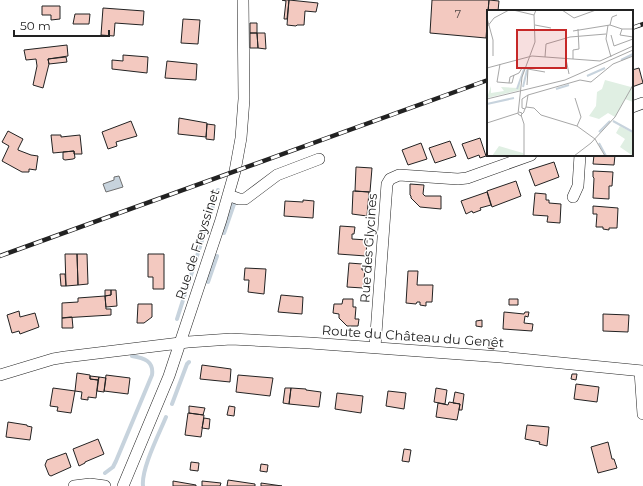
<svg xmlns="http://www.w3.org/2000/svg" width="643" height="486" font-family="Montserrat,sans-serif">
	<style>
		.water { fill: #c7d3dd; stroke: #6f6f6f }
		.lines { fill: none; stroke-linecap: round; stroke-linejoin: round }
		.stream { stroke: #c7d3dd; stroke-width: 4 }
		.building { fill: #f3c9c0; stroke: #222 }
		.street-casing { stroke: #222; stroke-width: 12 }
		.street { stroke: #fff; stroke-width: 11 }
		.rail-casing { stroke: #222; stroke-width: 4.5 }
		.rail { stroke: #fff; stroke-width: 3; stroke-dasharray: 9; stroke-linecap: butt }
		.labels { text-anchor: middle; dominant-baseline: central; stroke-width: 3; stroke-linejoin: round; paint-order: stroke }
		.number-label { font-size: 11px; fill: #564c4a }
		.street-label { font-size: 13px; fill: #222; stroke: #fff }
		.inset-river { fill: none; stroke: #c7d3dd; stroke-width: 2 }
		.inset-road { fill: none; stroke: #a7a7a7; stroke-width: 1 }
		.view { fill: #c62828; fill-opacity: 0.15; stroke: #c62828; stroke-width: 2 }
		.inset-edge { fill: none; stroke: #222; stroke-width: 2 }
	</style>
	<rect width="100%" height="100%" fill="#fff"/>
	<path class="water" d="M119,176l4,11 -17,5 -3,-8 11,-4v-3z"/>
	<g class="lines">
		<path class="stream" d="M224,233l10,-29
			M208,282l9,-26
			M177,319l41,-129
			M172,404l15,-40 2,-2
			M105,473l8,-6 3,-6 36,-86c2,-14 -8,-17 -20,-19
			M143,486c-2,-17 16,-52 23,-69"/>
	</g>
	<path class="building" d="M282,0h7l-2,19h-3l2,-18z
		M289,0l29,3 -2,9 -11,-1 -1,14h-7l-1,1 -9,-1z
		M432,0h57l-3,38 -56,-5z
		M489,0l10,1 -1,10h-10z
		M42,6h18v13l-9,1v-5h-9z
		M103,8l41,3 -1,14 -28,-2 -1,13 -13,-1z
		M75,14h15l-1,10h-16z
		M183,19l17,1 -2,24 -17,-1z
		M250,23h7v10h-7z
		M250,33h7l1,15h-8z
		M257,33h8l1,16 -8,-1z
		M67,45l1,11 -20,3 1,5 -6,24 -10,-3 4,-19 -1,-7 -10,1 -2,-10z
		M123,55l25,2 -1,16 -35,-4v-9l11,1z
		M66,57l1,5 -18,2 -1,-5z
		M167,61l30,3 -1,16 -31,-2z
		M639,68l4,15 -11,4v-17z
		M179,118l28,5 -1,14 -28,-3z
		M131,121l6,15 -21,6 1,4 -9,3 -6,-17z
		M207,124l8,1 -1,15 -8,-1z
		M8,131l15,8 -5,10v1l13,5 7,1 -2,14 -7,-1v3h-7l-20,-11 7,-15 -7,-4z
		M51,135h10v2l19,-2 2,19h-8v-3l-21,2z
		M480,138l6,18 -6,2 -1,-3 -11,4 -6,-15z
		M450,141l6,15 -21,7 -6,-15z
		M421,143l6,16 -19,6 -6,-15z
		M74,151l1,7 -2,1 -8,1 -2,-1v-7z
		M594,155h21l-1,10 -21,-1z
		M554,162l5,15 -24,9 -6,-16z
		M356,167l16,1 -2,24 -15,-1z
		M593,171l20,1 -1,14h-3v13l-16,-1 1,-20 -1,-1z
		M516,181l5,15 -29,11 -5,-16z
		M410,184l14,1 -1,9 2,2h16v13l-21,-2 -9,-9v-2l-1,-1z
		M353,191l16,1 -2,24 -15,-2z
		M487,192l4,13 -11,3 1,2 -8,3 -1,-2 -6,3 -5,-13z
		M535,193l11,1v6h3v3l12,1 -1,19 -13,-1 1,-6 -15,-1z
		M303,200l11,1 -1,17 -29,-2 1,-15 18,1z
		M593,206l25,2 -1,20h-8v2l-6,-1v-2h-7l1,-13h-4z
		M340,226l15,1 -1,7h-2v5l15,1 -1,16 -28,-2z
		M65,254h12l1,31 -12,1z
		M77,254h10l1,30 -10,1z
		M148,254h16v35h-11v-12h-5z
		M349,263l13,1v6h3l-2,18 -16,-1z
		M245,268l21,1 -2,25 -16,-2 1,-12h-5z
		M408,271h10l-1,14h16l-1,17h-6v4l-6,-1v-3h-3l-1,2 -10,-1z
		M60,274h5l1,12h-5z
		M105,290h6v5l-6,1z
		M111,290h5l1,16 -11,1 -1,-11 6,-1z
		M281,295l22,2 -1,17 -24,-2z
		M105,296l1,13h5v6l-49,3v-15l16,-1v-4z
		M343,299h10v8h3l-1,12h4l-1,7h-11l-8,-8v-4l-6,-1 1,-9h8z
		M509,299h9v6h-9z
		M138,304h14v13l-8,6h-7z
		M19,311l1,6 15,-4 4,14 -19,7 -1,-3 -7,2 -5,-18z
		M504,312l20,2 1,-2h4l-1,5 -3,-1 -1,7 9,1 -1,7 -29,-2z
		M603,314l26,1 -1,17 -25,-1z
		M70,317h2l1,11h-11v-10z
		M482,320v7l-6,-1v-5z
		M489,340h6l-1,9 -6,-1z
		M202,365l29,4 -1,13 -30,-3z
		M77,373l13,2v4l8,1 -2,18 -8,-1v3l-7,-1 1,-7 -7,-1z
		M572,374h5l-1,6 -5,-1z
		M106,375l24,3 -2,16 -24,-3z
		M238,375l35,3 -3,18 -34,-4z
		M90,376l9,1 -1,3 -8,-1z
		M99,377l7,1 -2,14 -7,-1z
		M576,384l23,3 -2,15 -23,-3z
		M53,388l22,3 -4,22 -14,-2 1,-4 -8,-1z
		M285,388h6l-2,16 -6,-1z
		M291,388l15,1v1l15,2 -2,15 -30,-3z
		M436,388l11,2 -2,14 -11,-2z
		M388,391l18,2 -2,16 -18,-3z
		M455,392l9,2 -2,16h-3l1,-6 -7,-1z
		M337,393l26,3 -2,17 -26,-4z
		M449,402l11,2 -3,16 -21,-3 2,-14 10,2z
		M189,406l16,2 -2,7 -14,-2z
		M229,406l6,1 -1,9 -7,-1z
		M188,413l16,2 -3,22 -16,-2z
		M204,418l6,1 -1,10 -7,-1z
		M8,422l19,3v1l5,1 -2,13 -24,-3z
		M527,425l22,2 -2,19 -8,-2 1,-2 -15,-3z
		M98,439l6,15 -19,8v1l-6,3 -6,-17z
		M608,442l4,17h2l3,9 -19,5 -7,-26z
		M404,449l7,1 -2,12 -7,-1z
		M66,453l5,14 -20,9 -2,-1 -4,-10 2,-5z
		M191,462l8,1 -1,8 -8,-1z
		M261,464l7,1 -1,7 -7,-1z
		M228,480l27,4v2h-28z
		M173,481l23,4v1h-23z
		M202,481l19,2 -1,3h-18z
		M261,483l21,3h-21z"/>
	<g class="lines">
		<g class="street-casing">
			<path id="street" d="M632,107l11,-4
				M228,195l11,4h6l32,-24 42,-16
				M573,197l5,-11 2,-31
				M375,347l12,-163 3,-5 9,-4 59,4 9,-1 64,-23
				M640,371l3,43
				M0,375l53,-16 12,-2 123,-15 43,-3 79,4 191,14 142,14
				M74,486l16,-2 15,2
				M123,486l46,-110 52,-156 14,-49 6,-33 3,-39 -1,-99"/>
		</g>
		<use href="#street" class="street"/>
		<g class="rail-casing">
			<path id="rail" d="M632,28l11,-4
				M0,256l488,-176"/>
		</g>
		<use href="#rail" class="rail"/>
	</g>
	<g class="labels">
		<g class="number-label">
			<text x="458" y="14">7</text>
		</g>
		<g class="street-label">
			<text transform="translate(197 244) rotate(-72)">Rue de Freyssinet</text>
			<text transform="translate(368 248) rotate(-86)">Rue des Glycines</text>
			<text transform="translate(413 336) rotate(4)">Route du Château du Genêt</text>
		</g>
	</g>
	<g transform="translate(487 10)">
		<rect width="146" height="146" fill="#fff"/>
		<path d="M33,70v10l-33,8 4,-12v7l13,-2 -3,-4 17,1zM118,70l26,7 2,-2v17l-8,-3 -10,18 -7,-4 -9,6 -10,-3 7,-10 1,-14 5,-3zM133,116l13,7v23l-13,-9 5,-8 -9,-6zM12,136l24,7 1,3h-32z" fill="#e0efe3"/>
		<path class="inset-river" d="M134,50l12,-6M100,66l18,-8M36,77l4,-17M30,79l7,-20M69,79l13,-4M0,94l27,-6M126,111l20,11M112,122l11,-11M112,133l7,13"/>
		<path class="inset-road" d="M26,0l21,5M75,0l12,8 22,-8M0,8l6,22v16M48,15l16,3M121,15l-2,14 5,18M123,15l2,-8 5,-2M0,17l7,-9 15,-8M146,19h-11l-2,6 13,2M86,21l37,-6 12,4M124,25l3,11 19,-7M58,47l1,-13 24,-7 36,-3M79,49l3,15M86,49v-9l6,-1 -1,-20M13,54l-3,18 12,1M0,58l45,-12 68,5 33,-15M27,65l-2,8h-3l1,-6 9,-4 3,-5 23,4M40,75l1,-16M41,85l52,-15 11,2 22,-18 20,-8M88,88l6,19 -4,9M0,89l78,-19 68,-30M39,97l8,1 7,7 36,11 18,13 10,17M32,102l3,1 -1,3 -3,-2 4,-37 13,-35 -1,-27 2,-5M35,104l2,-2v-1l2,-4 2,-12 -6,4v9l3,1M34,105l3,9v32M0,113l31,-10M87,146l17,-13 24,-26 18,-32"/>
		<path class="view" d="M30,20h49v38h-49z"/>
		<rect width="146" height="146" class="inset-edge"/>
	</g>
	<path d="M14 30v6h95v-6" fill="none" stroke="#222222" stroke-width="2"/>
	<text x="20" y="30" font-size="12" fill="#222222" stroke="#ffffff" stroke-width="3" paint-order="stroke">50 m</text>
</svg>
